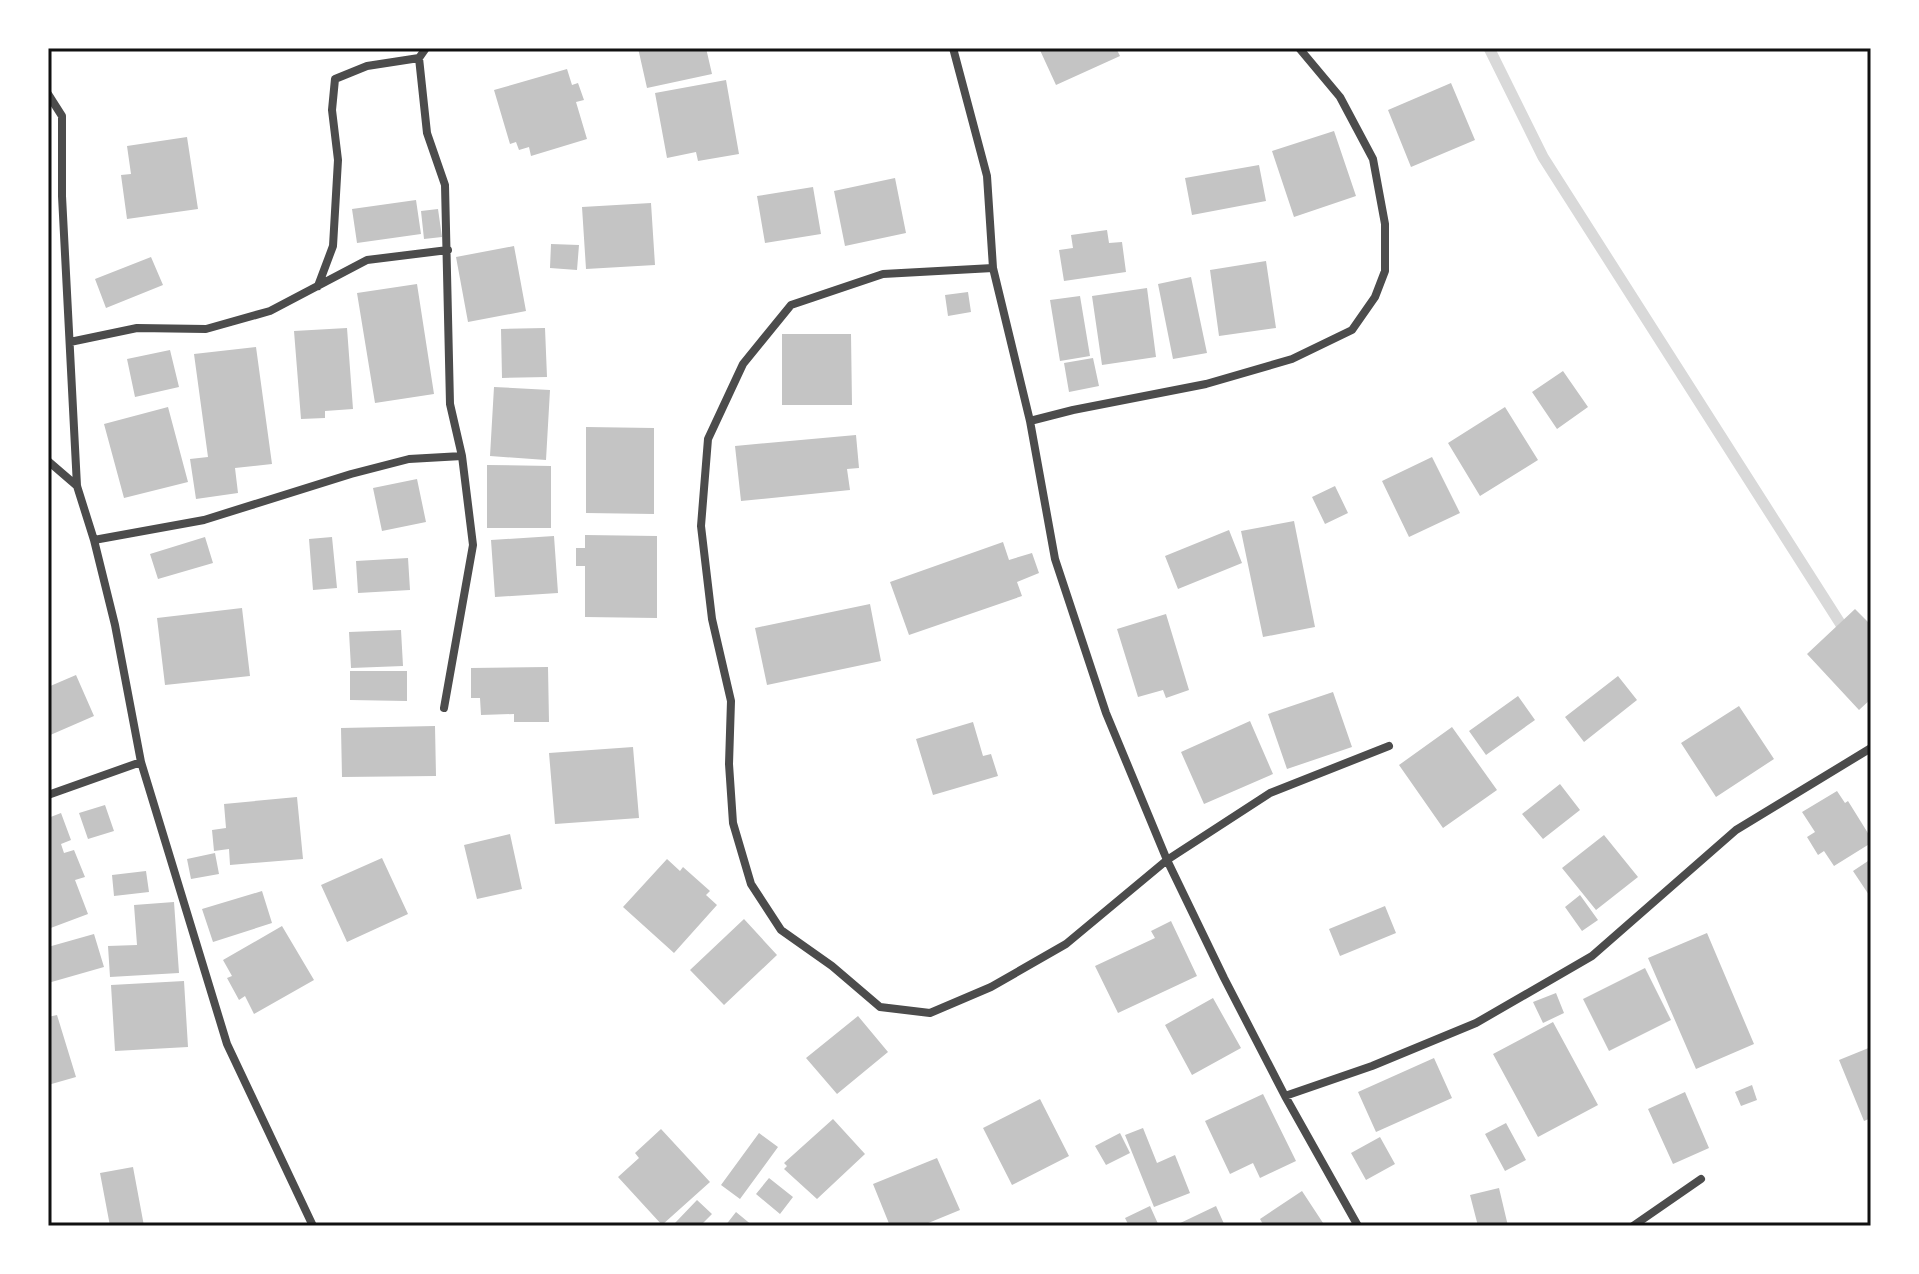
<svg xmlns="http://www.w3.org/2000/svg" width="1919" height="1274" font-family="'Nunito Sans',sans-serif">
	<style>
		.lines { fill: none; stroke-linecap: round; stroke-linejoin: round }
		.stream { stroke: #d9d9d9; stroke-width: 11 }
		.building { fill: #c4c4c4 }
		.minor { stroke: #4c4c4c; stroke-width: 8 }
		.neatline { fill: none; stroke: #111; stroke-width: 3 }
	</style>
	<rect width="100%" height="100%" fill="#fff"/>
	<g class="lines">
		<path class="stream" d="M1489,48l54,109 304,477"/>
	</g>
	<path class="building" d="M638,48h68l6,26 -65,14z
		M1039,48h77l4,8 -64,29z
		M567,69l5,16 6,-2 6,17 -8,2 11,37 -56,17 -2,-9 -10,3 -3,-8 -6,2 -16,-54z
		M726,80l13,74 -41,7 -2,-9 -29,6 -12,-65z
		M1451,83l24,57 -64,27 -23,-57z
		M1334,131l22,65 -62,21 -22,-66z
		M187,137l11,72 -71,10 -6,-44 10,-1 -4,-28z
		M1259,165l7,36 -74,14 -7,-37z
		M895,178l11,55 -61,13 -11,-55z
		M813,187l8,47 -56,9 -8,-47z
		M416,200l5,34 -64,9 -5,-34z
		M651,203l4,62 -69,4 -4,-62z
		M438,209l4,28 -18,2 -3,-28z
		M1107,230l2,13 13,-1 4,30 -62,9 -5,-31 14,-2 -2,-13z
		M551,244l28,1 -2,25 -27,-2z
		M514,246l12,65 -58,11 -12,-65z
		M151,257l12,28 -57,23 -11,-29z
		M1266,261l10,67 -57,8 -9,-66z
		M1191,277l16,76 -34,6 -15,-75z
		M417,284l17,110 -59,9 -18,-110z
		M1147,288l9,69 -54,8 -10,-69z
		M968,292l3,20 -23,4 -3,-21z
		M1080,296l10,60 -30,5 -10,-61z
		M347,328l6,81 -28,2v7l-24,1 -7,-88z
		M545,328l2,49 -45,1 -1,-49z
		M782,334h69l1,71h-70z
		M256,347l16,117 -37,4 3,25 -42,6 -6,-40 18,-2 -14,-103z
		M170,350l9,37 -44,10 -8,-38z
		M1093,358l6,28 -30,6 -5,-29z
		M1563,371l25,36 -31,22 -25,-37z
		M494,387l56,3 -4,70 -56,-4z
		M168,407l20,75 -64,16 -20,-74z
		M1505,407l33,53 -58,36 -32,-53z
		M586,427l68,1v86l-68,-1z
		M856,435l3,33 -12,1 3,21 -109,11 -6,-55z
		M1432,457l28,56 -51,24 -27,-56z
		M487,465l64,1v62h-64z
		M417,479l9,43 -44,9 -9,-43z
		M1335,486l13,27 -23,11 -13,-27z
		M1294,521l21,106 -52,10 -22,-106z
		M1229,530l13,33 -64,26 -13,-33z
		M585,535l72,1v82l-72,-1v-51h-9v-18h9z
		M554,536l4,57 -63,4 -4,-57z
		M205,537l8,26 -55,16 -8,-25z
		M332,537l5,51 -24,2 -4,-51z
		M1003,542l6,18 23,-7 7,20 -22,9 5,14 -113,39 -19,-53z
		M408,558l2,32 -52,3 -2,-32z
		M870,604l11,57 -114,24 -12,-57z
		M242,608l8,68 -85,9 -8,-67z
		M1855,609l16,16v74l-12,11 -52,-56z
		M1166,614l23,76 -23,8 -3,-8 -25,7 -21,-68z
		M401,630l2,36 -52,2 -2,-36z
		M548,667l1,55h-35v-8l-33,1 -1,-17h-9v-30z
		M350,671h57v30l-57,-1z
		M76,675l18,41 -46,20v-49z
		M1618,676l19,24 -53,42 -19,-25z
		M1333,692l19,55 -65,22 -19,-55z
		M1518,696l17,24 -49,35 -17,-24z
		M1739,706l35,53 -58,38 -35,-54z
		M1250,721l23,53 -69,30 -23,-52z
		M973,722l10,34 8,-2 7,22 -65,19 -17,-56z
		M435,726l1,50 -94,1 -1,-49z
		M1452,727l45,63 -54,38 -44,-63z
		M633,747l6,71 -84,6 -6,-71z
		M1560,784l20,26 -37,29 -21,-25z
		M1837,791l8,12 3,-2 23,37v5l-37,23 -10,-15 -6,4 -11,-18 8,-5 -13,-20z
		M297,797l6,62 -73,6 -1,-16 -15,2 -2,-21 14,-2 -2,-24z
		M105,805l9,26 -26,8 -9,-26z
		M61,813l10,27 -10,4 3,9 10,-3 11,27 -10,3 13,34 -40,15v-111z
		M510,834l12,55 -45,10 -13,-54z
		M1604,835l34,42 -42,33 -34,-42z
		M215,853l4,21 -28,5 -4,-20z
		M382,858l26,56 -61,28 -26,-57z
		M667,859l13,12 3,-4 27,24 -4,4 11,10 -43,48 -51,-46z
		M1871,859v39l-18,-27z
		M146,871l3,21 -35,4 -2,-21z
		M262,891l10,32 -59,19 -11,-33z
		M1580,895l18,25 -16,11 -17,-24z
		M174,902l5,71 -69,4 -2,-31 29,-1 -3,-40z
		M1385,906l11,27 -56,23 -11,-27z
		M744,919l33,36 -53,50 -34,-35z
		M1171,921l26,55 -79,37 -23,-47 60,-28 -4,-7z
		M282,926l32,54 -60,34 -9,-18 -6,4 -12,-22 5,-2 -9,-16z
		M1707,933l47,111 -58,25 -48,-111z
		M94,934l10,33 -56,16v-36z
		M1645,968l26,52 -62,31 -26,-52z
		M184,981l4,66 -73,4 -4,-66z
		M1556,993l8,20 -21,10 -10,-21z
		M1213,998l28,50 -49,27 -27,-50z
		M57,1015l19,62 -28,8v-68z
		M858,1016l30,36 -51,42 -31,-36z
		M1553,1022l45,83 -60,32 -45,-83z
		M1871,1047v71l-7,3 -25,-61z
		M1434,1058l18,40 -76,34 -18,-40z
		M1752,1085l5,15 -16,6 -6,-14z
		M1685,1092l24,56 -36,16 -25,-55z
		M1263,1094l33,67 -36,17 -7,-15 -23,11 -25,-53z
		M1040,1099l29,57 -57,29 -29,-57z
		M833,1119l32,35 -48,45 -33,-30 3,-3 -3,-3z
		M1506,1123l20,37 -21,11 -20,-37z
		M1143,1128l14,35 18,-8 15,38 -36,14 -29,-72z
		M661,1129l49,53 -48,43 -44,-48 21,-19 -4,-5z
		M759,1133l19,14 -38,52 -19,-14z
		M1120,1133l10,20 -24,12 -11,-19z
		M1380,1137l15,27 -29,16 -15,-27z
		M937,1158l23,52 -39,16h-31l-17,-42z
		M133,1167l11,59h-34l-10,-53z
		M769,1178l24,19 -13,17 -24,-20z
		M1499,1188l9,38h-30l-8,-31z
		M1302,1191l23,35h-61l-4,-7z
		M697,1200l15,14 -12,12h-21l-4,-3z
		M1150,1206l9,20h-30l-4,-8z
		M1216,1206l9,20h-51z
		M736,1212l17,14h-28z"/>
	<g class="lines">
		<path class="minor" d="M953,48l34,128 6,92 37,153 25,138 51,154 61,147 57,118 61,118 73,130
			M419,58l8,75 18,52 5,219 12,52 11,89 -29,163
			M48,94l14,22v80l15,290 17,54 21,85 26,137 86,282 86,182
			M993,268l-110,6 -92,31 -48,59 -35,75 -7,87 11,93 19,82 -2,63 4,59 18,61 30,46 51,36 48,41 50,6 61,-26 75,-43 101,-84 103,-67 119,-47
			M318,286l15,-40 5,-86 -6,-50 3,-31 32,-13 52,-8 7,-10
			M70,342l67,-14 69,1 64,-18 97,-51 81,-10
			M1030,421l43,-11 133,-26 86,-25 60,-29 23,-33 10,-26v-47l-12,-65 -33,-62 -41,-49
			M48,461l29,25
			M94,540l110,-20 147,-46 58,-15 53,-3
			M48,795l93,-33
			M1285,1096l87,-30 104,-43 116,-67 144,-126 135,-82
			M1633,1226l68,-47"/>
	</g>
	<rect width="1919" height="1274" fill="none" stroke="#ffffff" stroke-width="100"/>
	<rect x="50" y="50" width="1819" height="1174" class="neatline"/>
</svg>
